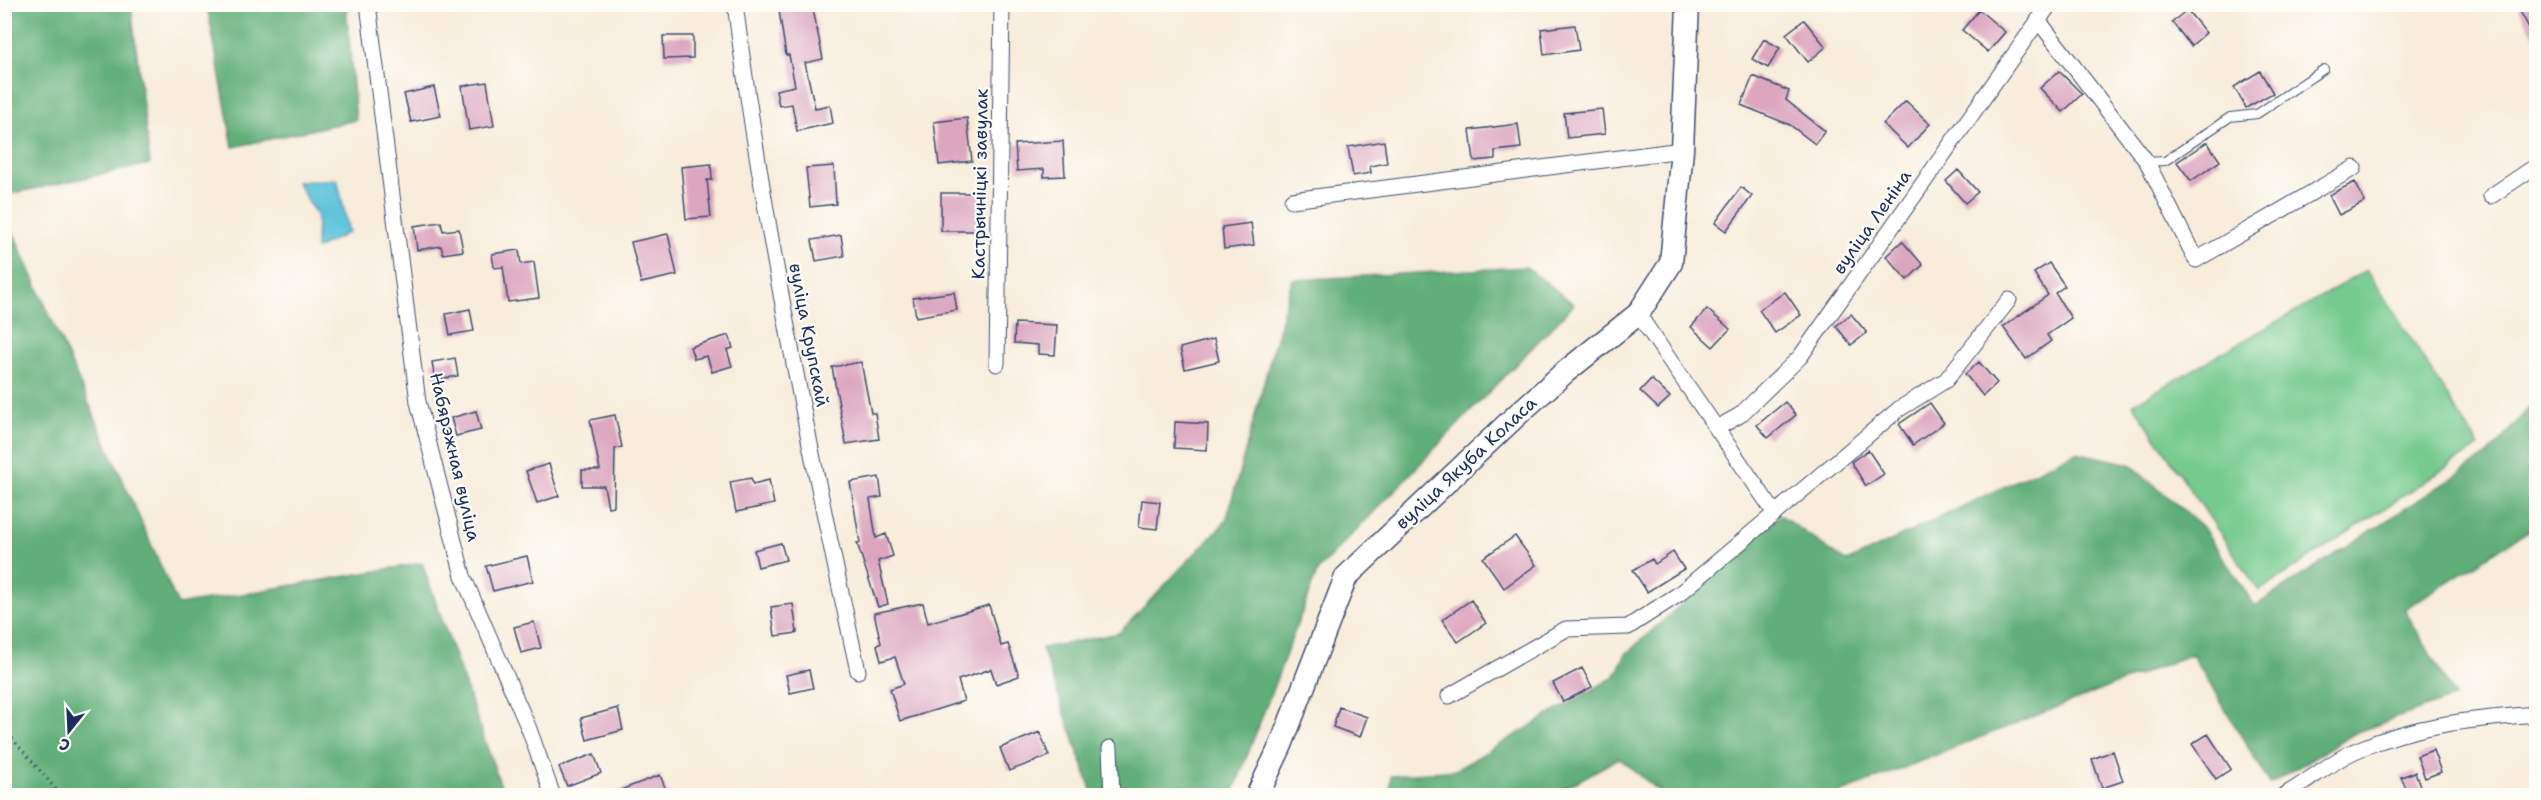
<svg xmlns="http://www.w3.org/2000/svg" width="2541" height="800" font-family="'Shantell Sans',sans-serif">
	<style>
		.green { fill: #75ca8d; stroke: #487c76; stroke-width: 1.5 }
		.forest { fill: #60ae78; stroke: #3e6e6b; stroke-width: 1.5 }
		.water { fill: #5cc2da; stroke: #3c789c; stroke-width: 1.5 }
		.building { fill: #dca6bf }
		.lines { fill: none; stroke-linecap: round; stroke-linejoin: round }
		.lane-casing { stroke: #3c4b71; stroke-width: 10 }
		.street-casing { stroke: #3c4b71; stroke-width: 17 }
		.secondary-casing { stroke: #3c4b71; stroke-width: 25 }
		.path { stroke: #3c4b71; stroke-width: 3; stroke-dasharray: 1.5 4.5; stroke-linecap: butt }
		.lane { stroke: #fff; stroke-width: 8 }
		.street { stroke: #fff; stroke-width: 15 }
		.secondary { stroke: #fff; stroke-width: 22 }
		.labels { text-anchor: middle; dominant-baseline: central; stroke-width: 4.5; stroke-linejoin: round; paint-order: stroke }
		.street-label { font-size: 18px; fill: #1b2f5e; stroke: #fdfcf7 }
	</style>
	<rect width="100%" height="100%" fill="#fdfcf7"/>
	<filter id="ink" filterUnits="userSpaceOnUse"><feTurbulence type="fractalNoise" baseFrequency=".0167" numOctaves="2"/><feDisplacementMap in="SourceGraphic" scale="12" xChannelSelector="R" yChannelSelector="G"/><feConvolveMatrix kernelMatrix="1 2 1 2 8 2 1 2 1" color-interpolation-filters="sRGB"/></filter>
	<filter id="wash" filterUnits="userSpaceOnUse"><feTurbulence type="fractalNoise" baseFrequency=".008" numOctaves="4" result="noise"/><feDisplacementMap in="SourceGraphic" scale="24" xChannelSelector="R" yChannelSelector="G"/><feGaussianBlur stdDeviation="1.35" result="paint"/><feColorMatrix in="noise" values="0 0 0 0 0 0 0 0 0 0 0 0 0 0 0 0 0 1.4 0 .05"/><feComposite in="paint" operator="in"/></filter>
	<g filter="url(#wash)">
		<rect width="100%" height="100%" fill="#f8ecda"/>
		<path class="green" d="M2367,270l112,176 -220,145 -126,-187z"/>
		<path class="forest" d="M4,5h127l19,159 -145,31z
			M207,5h139l10,115 -123,27z
			M5,214l173,391 244,-42 82,232h-499z
			M1526,267l48,37 -256,266 -85,223 -3,2h-137l-51,-147 77,-15 107,-112 66,-241z
			M2536,400v126l-132,83 51,88 -98,35 -87,52 -78,-130 -357,141h-171l-45,-37 -66,37 -164,1 2,-20 65,-6 158,-93 12,-23 154,-139 67,47 229,-110 54,12 72,62 53,80 233,-151z"/>
		<path class="water" d="M337,179l12,53 -33,17 1,-33 -20,-34z"/>
		<g id="blocks">
			<path class="building" d="M778,4h34l11,55 -18,4 10,45 15,-3 3,18 -36,8 -5,-27 -13,2 -3,-16 19,-4 -6,-31h-3z
				M2516,4h20v36z
				M1979,10l26,22 -17,20 -26,-22z
				M2187,10l19,23 -15,13 -19,-24z
				M1804,20l22,27 -18,15 -22,-28z
				M1575,25l4,25 -35,5 -3,-26z
				M663,36h30v22l-29,1z
				M1764,39l16,9 -12,20 -16,-9z
				M2059,71l23,23 -19,18 -23,-24z
				M2260,71l13,22 -27,15 -12,-21z
				M1753,76l36,15 -3,9 39,31 -10,13 -25,-19 -49,-20z
				M487,82l7,44 -25,4 -7,-44z
				M434,87l7,29 -30,6 -7,-28z
				M1906,101l24,23 -22,24 -25,-24z
				M1602,109l3,25 -38,4 -3,-25z
				M967,118l5,43 -33,4 -5,-43z
				M1518,124l3,24 -26,3v8l-21,2 -4,-31z
				M1063,141l2,35 -21,1v-8l-27,2 -2,-27z
				M1384,141l3,22 -17,3 1,7 -18,3 -5,-29z
				M2207,142l13,19 -29,20 -14,-19z
				M711,164l1,16h-5l4,37 -25,2 -5,-52z
				M834,166l2,38 -26,3 -4,-39z
				M1958,170l20,22 -13,11 -19,-22z
				M2355,182l10,20 -26,13 -10,-20z
				M1741,187l11,9 -26,35 -11,-8z
				M941,193h40l1,38h-41z
				M441,222l2,9 16,-2 4,22 -20,3 -2,-8 -24,4 -3,-24z
				M1251,223l3,22 -30,4 -2,-22z
				M668,234l9,41 -36,8 -10,-41z
				M841,235l3,21 -28,5 -4,-21z
				M1902,241l21,24 -16,15 -21,-24z
				M519,250l2,14 13,-2 5,36 -31,4 -5,-35 -9,1 -2,-14z
				M2049,263l16,23 -10,7 16,25 -24,17 4,6 -25,18 -23,-32 45,-32 -14,-22z
				M954,292l3,18 -41,7 -3,-19z
				M1785,292l16,23 -26,18 -16,-23z
				M470,309l4,22 -24,4 -4,-21z
				M1707,309l23,20 -17,18 -22,-20z
				M1851,314l16,19 -16,12 -15,-19z
				M1015,323l42,2 -2,30 -17,-1v-9l-24,-2z
				M729,335l4,13 -6,2 5,16 -20,6 -5,-16 -13,3 -4,-12z
				M1214,339l5,22 -34,8 -5,-21z
				M455,358l3,18 -23,4 -3,-18z
				M861,362l10,51h4l4,26 -33,5 -14,-77z
				M1979,362l18,21 -14,13 -18,-22z
				M1651,379l19,18 -12,11 -18,-17z
				M1785,402l11,13 -28,23 -11,-13z
				M1930,403l14,20 -31,22 -14,-21z
				M476,411l5,19 -25,6 -5,-18z
				M615,415l7,32 -7,2 -1,57 -6,1 -4,-21h-22v-16h18l-10,-50z
				M1175,422l33,2 -1,26 -33,-2z
				M1868,450l16,24 -18,12 -15,-24z
				M549,464l10,32 -22,7 -11,-32z
				M879,477l3,20 -12,2 6,39 10,-4 7,22 -15,5 10,43 -10,3 -21,-64h3l-10,-61z
				M751,478l2,6 16,-4 5,24 -38,8 -6,-30z
				M1142,500l18,2 -3,27 -18,-2z
				M1515,536l21,29 -32,23 -21,-30z
				M781,543l5,17 -28,7 -4,-17z
				M1673,552l11,17 -37,23 -14,-22 19,-11 3,5z
				M527,556l6,25 -40,10 -7,-25z
				M1471,600l15,23 -28,19 -16,-22z
				M923,603l5,20 61,-18 12,41 7,-2 11,32 -23,8 -5,-15 -33,11 6,21 -64,20 -10,-32 14,-5 -9,-27 -14,4 -4,-16 4,-2 -7,-30z
				M793,604l4,29 -22,3 -4,-29z
				M534,622l7,26 -20,5 -7,-26z
				M1582,668l10,19 -29,15 -10,-19z
				M809,670l4,18 -23,5 -4,-18z
				M1339,707l28,10 -7,20 -27,-10z
				M618,708l5,22 -36,10 -6,-22z
				M1040,732l9,24 -40,15 -9,-23z
				M2208,734l23,35 -15,10 -24,-35z
				M2433,750l8,22 -16,6 -8,-22z
				M2113,751l10,30 -21,7 -10,-29z
				M594,754l7,19 -34,13 -8,-19z
				M2415,772l7,19 -13,4 -8,-18z
				M660,775l8,20h-58v-1z"/>
		</g>
	</g>
	<g filter="url(#ink)">
		<use href="#blocks" fill-opacity="0" stroke="#3c4b71" stroke-width="1.5"/>
		<g class="lines">
			<g class="lane-casing">
				<path id="lane" d="M2147,162l18,-1 65,-44 27,-3 67,-45"/>
			</g>
			<g class="street-casing">
				<path id="street" d="M368,4l50,398 45,174 66,153 24,67
					M735,4c29,225 75,447 123,667
					M2038,20l109,142 49,98 158,-92
					M2491,196l45,-30
					M1292,200l390,-50
					M1638,314l136,198
					M997,364l5,-360
					M1717,428l23,-13 60,-58 250,-353
					M1449,696l117,-67 62,-2 51,-33 220,-185 47,-29 63,-80
					M1110,748l2,48
					M2283,796c25,-14 48,-35 74,-46 59,-26 117,-31 179,-36"/>
			</g>
			<g class="secondary-casing">
				<path id="secondary" d="M1257,796l24,-51 65,-168 172,-163 46,-41 74,-59 33,-51 11,-113 6,-146"/>
			</g>
			<path class="path" d="M4,519v12
				M4,729l58,67"/>
			<use href="#lane" class="lane"/>
			<use href="#street" class="street"/>
			<use href="#secondary" class="secondary"/>
		</g>
	</g>
	<g class="labels">
		<g class="street-label">
			<text transform="translate(980 184) rotate(-89)">Кастрычніцкі завулак</text>
			<text transform="translate(1872 222) rotate(-55)">вуліца Леніна</text>
			<text transform="translate(809 335) rotate(79)">вуліца Крупскай</text>
			<text transform="translate(455 457) rotate(77)">Набярэжная вуліца</text>
			<text transform="translate(1466 463) rotate(-43)">вуліца Якуба Коласа</text>
		</g>
	</g>
	<rect width="2541" height="800" fill="none" stroke="#fdfcf7" stroke-width="24"/>
	<g transform="translate(69 731) rotate(198)" stroke="#fdfcf7" stroke-width="4.5" paint-order="stroke">
	<path d="M0-4.5L10 22L0 15L-10 22Z" fill="#1b2f5e"/>
	<text y="-9" font-size="16" font-weight="bold" text-anchor="middle" fill="#1b2f5e">С</text>
	</g>
</svg>
